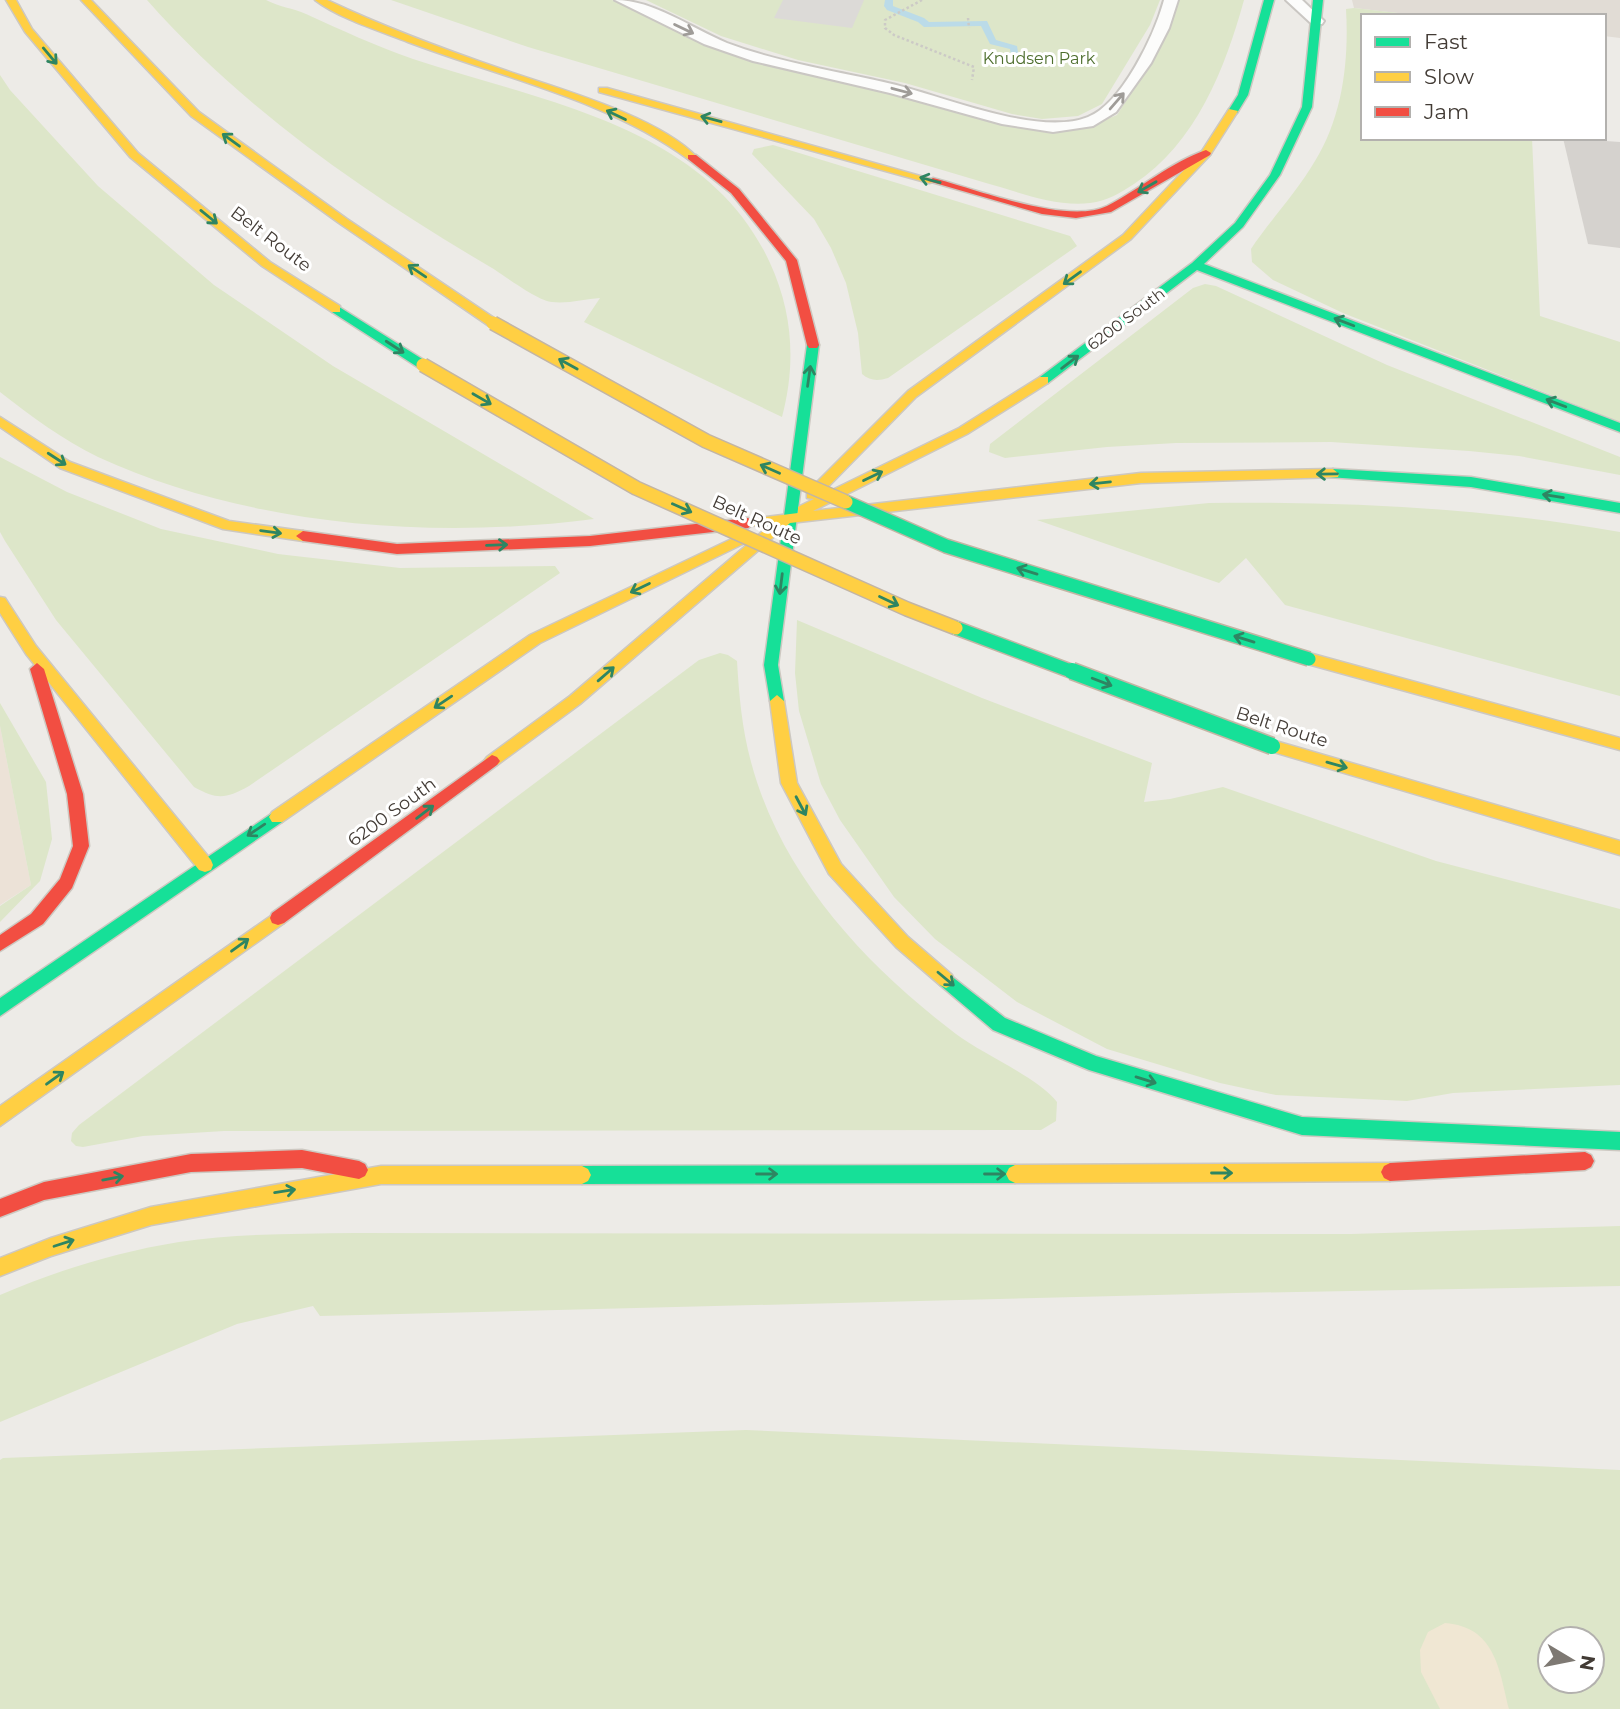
<svg xmlns="http://www.w3.org/2000/svg" width="1620" height="1709" font-family="Montserrat,sans-serif">
	<style>
		.residential { fill: #e1dcd5 }
		.commercial { fill: #ece2d7 }
		.green { fill: #dde6c9; fill-rule: evenodd }
		.sand { fill: #f0e7d3 }
		.parking { fill: #dcdad7 }
		.lines { fill: none; stroke-linecap: round; stroke-linejoin: round }
		.stream { fill: #bbdbe8; fill-rule: evenodd }
		.building { fill: #d5d2ce }
		.lane-casing { stroke: #cac7c3; stroke-width: 4 }
		.fast-casing { stroke: #cdc8c1; stroke-width: 3 }
		.slow-casing { stroke: #cdc8c1; stroke-width: 3 }
		.jam-casing { stroke: #cdc8c1; stroke-width: 3 }
		.path { stroke: #cccac6; stroke-width: 2.5; stroke-dasharray: 2.5 2.5; stroke-linecap: butt }
		.lane { fill: #fcfcfb; fill-rule: evenodd }
		.fast { fill: #16e098; fill-rule: evenodd }
		.slow { fill: #ffcf43; fill-rule: evenodd }
		.jam { fill: #f24e42; fill-rule: evenodd }
		.fast-bridge-far1-casing { stroke: #c3b5a4; stroke-width: 16; stroke-linecap: butt }
		.fast-bridge-casing { stroke: #c3b5a4; stroke-width: 19; stroke-linecap: butt }
		.slow-bridge-casing { stroke: #c3b5a4; stroke-width: 16; stroke-linecap: butt }
		.fast-bridge-far1 { stroke: #16e098; stroke-width: 13 }
		.fast-bridge { stroke: #16e098; stroke-width: 16 }
		.slow-bridge { stroke: #ffcf43; stroke-width: 13 }
		.oneway { stroke: #9f9c98 }
		.oneway2 { stroke: #2e8562 }
		.labels { text-anchor: middle; dominant-baseline: central; stroke-width: 6; stroke-linejoin: round; paint-order: stroke }
		.far-park-label { font-size: 16px; fill: #4d6e2d; stroke: #fff }
		.far-street-label { font-size: 16px; fill: #423b35; stroke: #fff }
		.street-label { font-size: 18px; fill: #423b35; stroke: #fff }
	</style>
	<rect width="100%" height="100%" fill="#edebe7"/>
	<path class="residential" d="M1352,0h268v38l-16,-2v-20h-180l-70,-8z"/>
	<path class="commercial" d="M0,726l31,159 -31,20z"/>
	<path class="green" d="M147,0h119c13,7 27,8 40,14 35,16 70,32 107,45 129,43 294,66 357,204 23,50 26,101 12,154l-198,-95 16,-24c-15,1 -33,6 -48,4 -14,-1 -47,-26 -60,-34 -126,-74 -248,-158 -345,-268z
		M391,0h221l97,45 87,27 110,23 111,32 38,5 35,-6 27,-11 29,-45 33,-70h65c-19,69 -48,143 -110,184 -14,9 -27,17 -44,19 -35,4 -71,-11 -104,-20l-458,-136z
		M646,0h514l-10,25 -48,79 -24,12 -36,3 -30,-5 -107,-31 -107,-23 -77,-24z
		M1354,8l70,8h-61v122h169l8,178 80,26v80l-277,-109 -70,-33 -21,-18 -1,-13c20,-30 46,-57 64,-88 28,-45 34,-101 31,-152z
		M0,75l10,15 88,96 116,99 119,81 261,153c-163,21 -345,7 -496,-62 -35,-17 -67,-41 -98,-65z
		M773,145l297,91 7,10 -189,132c-10,3 -18,3 -26,-4l-4,-41 -12,-50 -15,-35 -17,-29 -62,-65 2,-5z
		M1205,284l11,2 171,79 233,92v18l-101,-19 -50,-5 -138,-9 -155,1 -69,4 -102,11 -16,-6 1,-8 203,-156z
		M0,457l67,35 94,37 117,25 122,14 155,-2 5,7 -311,213c-24,13 -31,14 -55,1l-138,-167 -51,-79 -5,-9z
		M1209,503c138,-2 275,5 411,29v164l-335,-91 -39,-47 -27,25 -182,-63z
		M797,620l185,78 170,65 -8,39 26,-3 53,-12 213,74 184,48v176l-167,8 -46,8 -131,-6 -56,-12 -113,-34 -90,-47 -82,-63 -41,-42 -54,-77 -19,-36 -22,-73 -4,-38z
		M720,653l8,2 9,6c2,34 5,68 14,101 30,113 114,203 205,272 28,21 83,44 101,68l-1,19 -15,9 -817,1 -81,5 -60,11 -7,-1 -5,-5 1,-8 7,-8 620,-465z
		M0,703l46,79 6,57 -12,42 -40,41v-16l31,-21 -31,-159z
		M1620,1226v60l-384,7 -916,23 -7,-10 -76,18 -237,98v-127c58,-25 117,-43 179,-53 58,-9 117,-8 176,-9l996,1z
		M746,1430l874,40v239h-1620v-249l3,-2zM1550,1639h42v42h-42z"/>
	<path class="sand" d="M1445,1623c50,4 54,45 64,86h-69l-19,-37 -1,-22 8,-18z"/>
	<path class="parking" d="M783,0h81l-12,28 -78,-10z"/>
	<g class="lines">
		<path class="stream" d="M885,0h8v6l31,12 5,4 58,-1 9,19 21,6 1,6 10,7 -7,2 -10,-6 -1,-6 -20,-5 -9,-18 -57,1 -6,-5 -31,-12 -3,-4z"/>
	</g>
	<path class="building" d="M1563,138l57,4v106l-32,-4z"/>
	<g class="lines">
		<g class="lane-casing">
			<path id="lane" d="M615,0c39,0 76,28 112,43 53,20 110,28 165,41 51,12 146,53 196,33 34,-13 67,-83 76,-117h14l-9,28 -18,35 -35,49 -23,14 -40,6 -51,-8 -112,-31 -137,-32 -49,-17z
				M1286,0h16l22,21 -2,3h-10z"/>
		</g>
		<g class="fast-casing">
			<path id="fast" d="M1264,0h10l-26,95 -11,18h-8l-1,-2 10,-16z
				M1313,0h10l-11,107 -32,68 -37,52 -39,37 416,159v9l-423,-162 -149,113h-8v-6l152,-114 43,-40 35,-48 32,-68z
				M336,305l91,57v6h-8l-87,-56v-6z
				M813,341l6,4 -41,320 6,36 -7,6 -7,-6 -6,-36 43,-320z
				M1333,469l138,8 149,26v10l-149,-26 -143,-10 -1,-3z
				M277,810l5,2 3,5 -3,5 -282,194v-18z
				M946,972l59,46 91,38 206,61 318,15v18l-318,-15 -213,-65 -96,-40 -53,-45 -2,-5 2,-5z
				M1015,1165l6,3 3,6 -3,6 -6,3 -433,1 -6,-3 -3,-6 3,-6 6,-3z"/>
		</g>
		<g class="slow-casing">
			<path id="slow" d="M6,0h10l16,29 106,124 132,109 70,44v6h-8l-70,-46 -132,-109 -105,-125z
				M81,0h10l108,112 148,107 150,101v6h-8l-150,-103 -148,-107z
				M315,0h12c59,28 119,50 180,71 55,19 150,45 190,86l-9,2c-80,-59 -188,-82 -280,-117 -28,-11 -70,-24 -93,-42z
				M599,88h8l331,93 -9,2 -330,-91z
				M1229,109l9,2 -28,44 -79,84 -215,158 -98,100 141,-69 81,-51h8v6l-81,51 -154,77 328,-38 192,-4 6,5 -1,3 -197,6 -351,40 -210,181 -83,61h-10l-3,-4 3,-4 83,-61 200,-171 -27,1v-6l55,-7v-6l16,-8 -7,-1v-6l101,-101 215,-156 79,-84z
				M0,417l70,45 159,59 74,10 7,5 -7,5 -80,-12 -163,-61 -60,-41z
				M742,534l7,5 -2,3 -207,101 -258,179h-10l-3,-5 3,-5 258,-177z
				M0,597l5,1 31,48 175,214 2,5 -2,5 -6,2 -6,-2 -173,-216 -26,-41z
				M1309,653l311,85v12l-316,-87 -2,-4 2,-4z
				M777,695l7,6 13,82 44,81 67,73 44,38 2,5 -2,5 -6,3 -6,-3 -44,-38 -67,-73 -48,-91 -11,-82z
				M1272,740l348,101v14l-353,-105 -2,-4z
				M278,911l6,2 2,5 -2,5 -284,203v-20z
				M1390,1163l6,3 3,6 -3,6 -6,3 -375,2 -6,-3 -3,-6 3,-6 6,-3z
				M381,1166h201l6,3 3,6 -3,6 -6,3h-201l-230,41 -100,31 -51,20v-18l51,-20 100,-31z"/>
		</g>
		<g class="jam-casing">
			<path id="jam" d="M1206,150l5,3 -1,2 -99,57 -35,6 -34,-4 -114,-33 5,-3c43,11 134,47 174,28 33,-17 64,-44 99,-56z
				M688,155h8l43,34 58,71 22,85 -2,3h-8l-2,-3 -21,-84 -55,-68 -43,-34z
				M748,518l7,5 -7,5 -158,18 -193,8 -94,-13 -7,-5 7,-5 94,13 193,-8z
				M37,663l7,6 39,125 6,52 -17,42 -29,36 -43,27v-16l31,-21 29,-35 13,-33 -6,-52 -37,-125z
				M492,755l5,2 3,4 -3,4 -213,158 -6,2 -6,-2 -2,-5 2,-5z
				M302,1150l57,11 6,3 3,6 -3,6 -6,3 -57,-11 -111,4 -147,28 -44,17v-18l44,-17 147,-28z
				M1585,1152l6,3 3,6 -3,6 -6,3 -195,11 -6,-3 -3,-6 3,-6 6,-3z"/>
		</g>
		<path class="path" d="M922,0l-37,20v8l9,7 80,32 -2,13
			M968,18l1,10"/>
		<use href="#lane" class="lane"/>
		<use href="#fast" class="fast"/>
		<use href="#slow" class="slow"/>
		<use href="#jam" class="jam"/>
		<g class="fast-bridge-far1-casing">
			<path id="fast-bridge-far1" d="M846,502l100,44 363,113
				M956,628l120,45"/>
		</g>
		<g class="fast-bridge-casing">
			<path id="fast-bridge" d="M1072,671l200,75"/>
		</g>
		<g class="slow-bridge-casing">
			<path id="slow-bridge" d="M493,323l213,118 140,61
				M423,365l213,123 271,121 49,19"/>
		</g>
		<use href="#fast-bridge-far1" class="fast-bridge-far1"/>
		<use href="#fast-bridge" class="fast-bridge"/>
		<use href="#slow-bridge" class="slow-bridge"/>
	</g>
	<defs><path id="oneway-shaft" d="M-6 0H5M1.5-3L5.5 0L1.5 3" fill="none" stroke-width="1.6" stroke-linecap="round" stroke-linejoin="round" transform="scale(1.75)"/></defs>
	<g class="oneway">
		<use href="#oneway-shaft" transform="translate(684 29) rotate(26)"/>
		<use href="#oneway-shaft" transform="translate(902 91) rotate(15)"/>
		<use href="#oneway-shaft" transform="translate(1117 101) rotate(-49)"/>
	</g>
	<g class="oneway2">
		<use href="#oneway-shaft" transform="translate(50 56) rotate(50)"/>
		<use href="#oneway-shaft" transform="translate(616 115) rotate(-154)"/>
		<use href="#oneway-shaft" transform="translate(711 119) rotate(-165)"/>
		<use href="#oneway-shaft" transform="translate(231 140) rotate(-144)"/>
		<use href="#oneway-shaft" transform="translate(930 180) rotate(-165)"/>
		<use href="#oneway-shaft" transform="translate(1147 187) rotate(150)"/>
		<use href="#oneway-shaft" transform="translate(209 217) rotate(39)"/>
		<use href="#oneway-shaft" transform="translate(417 271) rotate(-146)"/>
		<use href="#oneway-shaft" transform="translate(1072 278) rotate(144)"/>
		<use href="#oneway-shaft" transform="translate(1344 322) rotate(-159)"/>
		<use href="#oneway-shaft" transform="translate(395 347) rotate(33)"/>
		<use href="#oneway-shaft" transform="translate(1070 362) rotate(-37)"/>
		<use href="#oneway-shaft" transform="translate(568 364) rotate(-151)"/>
		<use href="#oneway-shaft" transform="translate(809 376) rotate(-82)"/>
		<use href="#oneway-shaft" transform="translate(482 399) rotate(30)"/>
		<use href="#oneway-shaft" transform="translate(1556 403) rotate(-159)"/>
		<use href="#oneway-shaft" transform="translate(57 459) rotate(33)"/>
		<use href="#oneway-shaft" transform="translate(770 469) rotate(-156)"/>
		<use href="#oneway-shaft" transform="translate(1327 474) rotate(179)"/>
		<use href="#oneway-shaft" transform="translate(873 476) rotate(-26)"/>
		<use href="#oneway-shaft" transform="translate(1100 483) rotate(174)"/>
		<use href="#oneway-shaft" transform="translate(1553 496) rotate(-171)"/>
		<use href="#oneway-shaft" transform="translate(682 508) rotate(24)"/>
		<use href="#oneway-shaft" transform="translate(271 532) rotate(8)"/>
		<use href="#oneway-shaft" transform="translate(497 545) rotate(-2)"/>
		<use href="#oneway-shaft" transform="translate(1027 571) rotate(-163)"/>
		<use href="#oneway-shaft" transform="translate(781 584) rotate(97)"/>
		<use href="#oneway-shaft" transform="translate(640 588) rotate(154)"/>
		<use href="#oneway-shaft" transform="translate(889 601) rotate(25)"/>
		<use href="#oneway-shaft" transform="translate(1244 639) rotate(-163)"/>
		<use href="#oneway-shaft" transform="translate(606 674) rotate(-41)"/>
		<use href="#oneway-shaft" transform="translate(1102 682) rotate(21)"/>
		<use href="#oneway-shaft" transform="translate(443 702) rotate(146)"/>
		<use href="#oneway-shaft" transform="translate(1337 765) rotate(16)"/>
		<use href="#oneway-shaft" transform="translate(801 806) rotate(62)"/>
		<use href="#oneway-shaft" transform="translate(425 812) rotate(-37)"/>
		<use href="#oneway-shaft" transform="translate(256 830) rotate(146)"/>
		<use href="#oneway-shaft" transform="translate(240 945) rotate(-36)"/>
		<use href="#oneway-shaft" transform="translate(946 979) rotate(40)"/>
		<use href="#oneway-shaft" transform="translate(55 1078) rotate(-36)"/>
		<use href="#oneway-shaft" transform="translate(1146 1080) rotate(17)"/>
		<use href="#oneway-shaft" transform="translate(1222 1173)"/>
		<use href="#oneway-shaft" transform="translate(767 1174)"/>
		<use href="#oneway-shaft" transform="translate(995 1174)"/>
		<use href="#oneway-shaft" transform="translate(113 1178) rotate(-11)"/>
		<use href="#oneway-shaft" transform="translate(285 1191) rotate(-9)"/>
		<use href="#oneway-shaft" transform="translate(64 1243) rotate(-18)"/>
	</g>
	<g class="labels">
		<g class="far-park-label">
			<text x="1039" y="58">Knudsen Park</text>
		</g>
		<g class="far-street-label">
			<text transform="translate(1126 319) rotate(-37)">6200 South</text>
		</g>
		<g class="street-label">
			<text transform="translate(271 239) rotate(37)">Belt Route</text>
			<text transform="translate(757 520) rotate(24)">Belt Route</text>
			<text transform="translate(1282 727) rotate(18)">Belt Route</text>
			<text transform="translate(392 812) rotate(-36)">6200 South</text>
		</g>
	</g>
	<rect x="1361" y="14" width="245" height="126" fill="#ffffff" stroke="#b3b1ae" stroke-width="2"/>
	<rect x="1375" y="37" width="35" height="10" fill="#16e098" stroke="#b3b1ae" stroke-width="2"/>
	<text x="1424" y="49" font-size="21" fill="#423b35">Fast</text>
	<rect x="1375" y="72" width="35" height="10" fill="#ffcf43" stroke="#b3b1ae" stroke-width="2"/>
	<text x="1424" y="84" font-size="21" fill="#423b35">Slow</text>
	<rect x="1375" y="107" width="35" height="10" fill="#f24e42" stroke="#b3b1ae" stroke-width="2"/>
	<text x="1424" y="119" font-size="21" fill="#423b35">Jam</text>
	<g transform="translate(1571 1660) rotate(100)"><circle r="33" fill="#ffffff" stroke="#b3b1ae" stroke-width="2"/>
	<path d="M0-5L12 26L0 18L-12 26Z" fill="#7e7973"/>
	<text y="-10" font-size="19" font-weight="bold" text-anchor="middle" fill="#423b35">N</text>
	</g>
</svg>
